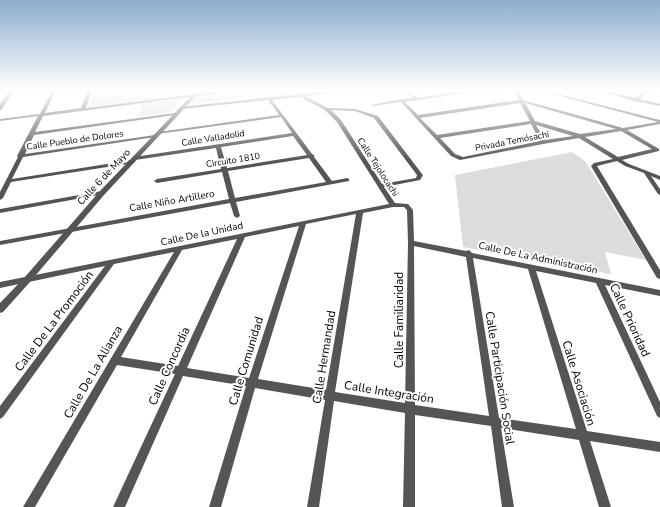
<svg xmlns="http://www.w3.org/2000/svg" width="660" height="507" font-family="'Nunito Sans',sans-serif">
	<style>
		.green { fill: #dcdcdc }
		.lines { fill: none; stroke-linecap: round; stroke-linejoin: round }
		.minor { fill: #555; fill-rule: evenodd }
		.tertiary { fill: #555; fill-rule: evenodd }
		.labels { text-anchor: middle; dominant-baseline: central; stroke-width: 4; stroke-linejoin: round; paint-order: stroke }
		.far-street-label { font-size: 9px; fill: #000; stroke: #fff }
		.street-label { font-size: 10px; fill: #000; stroke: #fff }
		.near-street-label { font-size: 12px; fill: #000; stroke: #fff }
	</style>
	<rect width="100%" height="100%" fill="#fff"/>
	<path class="green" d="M94,90h97l1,4 -103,13z
		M247,90h38l3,3 -98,11 8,-8z
		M182,99l-12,13 -30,4 1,-11 2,-1z
		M572,152l13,9 61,99 -41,-8 6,22 -148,-27 -8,-72z"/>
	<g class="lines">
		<path class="minor" d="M10,90h12l-2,1 -20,2v-2z
			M52,90h4l-11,23 36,-5 7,-18h4l-6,18 142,-18h10l-2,1 -193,25 -8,16 140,-19 2,1 -2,1 -141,20 -9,19 130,-19 2,1 -2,1 -132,20 -11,22 120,-19v-2l2,-1 158,-24 -11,-16 -124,17v-1l2,-1 120,-17 -11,-15 -86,9h-2v-2l118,-13 -2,-4h4l2,4 40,-4h11l-2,1 -46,5 23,12 27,1 23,7 44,58 1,1 -3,5 -36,7 11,16 13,1 5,6 1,31 52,10 3,-1 3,3 188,37v6l-55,-11 55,117v16l-3,-2 -61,-133 -60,-12 51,160 73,11v10l-70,-11 21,66h-12l-20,-67 -78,-12 13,79h-12l-11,-81 -76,-11v92h-12l2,-94 -71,-12 -15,106h-12l18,-107 -70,-12 -34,119h-12l37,-121 -63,-10 -58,131h-12l62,-133 -58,-9 -82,142h-12l151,-255 -60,12 -111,153 -3,2v-13l105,-140 -105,22v-6l389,-78 -52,-82 -12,-12 -25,-13 -28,3 40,54 2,1v2l18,24 15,-3 2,1v2l-113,21 4,14 -3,2 -3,-2 -4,-13 -230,42v-4l229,-42 -7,-27 -65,11 -3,-2 3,-2 64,-10 -5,-21 -81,12v2l-2,1 -122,19 -8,16 -3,2v-8l18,-35 -1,-1 21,-40 -38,5v-2l40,-5zM331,110l24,1 19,7 43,57 -1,3 -34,6 -41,-64zM293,136l14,19 -80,13 -6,-21zM309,158l17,24 -91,16 -7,-27zM393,207h11l3,3 1,33 -3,160 -70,-11 28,-179zM356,214l-30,176 -68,-11 48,-155zM299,226l-50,152 -62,-10 58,-131zM237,239l-59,127 -57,-9 61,-107zM414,246l52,11 23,159 -74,-11zM473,258l55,11 48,160 -77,-11z
			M403,90h4l10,8 55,-8h9l-2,1 -74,11 13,13 101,-15 -5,-10h4l5,10 100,28 35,-6 -121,-32h6l117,30v4l-33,6 32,19v2l-37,9 7,4 31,12v4l-9,-4 9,13v6l-2,-1 -14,-21 -19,-7 -8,-5 -20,5 63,104v9l-3,-1 -66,-112 3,-3 19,-4 -34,-21 -36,6 -83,16 -9,-4 -50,-54 -28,4 -2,-1 30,-6 12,-1zM520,103l10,18 -93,14 -17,-17zM525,103l91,26 -36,5 -45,-13zM531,124l9,17 -77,16 -8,-3 -15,-16zM536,125l37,11 -28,4zM621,131l31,18 -34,8 -33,-20z
			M595,90h6l35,8 11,-8h4l-11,9 20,5v2l-26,-5z
			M102,191l3,2 -1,1 -104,19v-4z"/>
		<path class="tertiary" d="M10,90h4l-12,19 -2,1v-6z
			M193,90h4l-1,6 -92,99 -74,87 -27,30 -3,1v-10l24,-25 76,-87 92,-96z"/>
	</g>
	<linearGradient id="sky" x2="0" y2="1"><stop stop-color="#8cadcc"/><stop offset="0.56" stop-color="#fff"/><stop offset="1" stop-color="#fff" stop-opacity="0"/></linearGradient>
	<rect width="660" height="161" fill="url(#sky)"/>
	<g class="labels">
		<g class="far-street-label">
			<text transform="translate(213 138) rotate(-9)">Calle Valladolid</text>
			<text transform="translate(75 140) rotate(-8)">Calle Pueblo de Dolores</text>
			<text transform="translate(512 141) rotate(-11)">Privada Temósachi</text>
			<text transform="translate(233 160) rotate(-9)">Circuito 1810</text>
			<text transform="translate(378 167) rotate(57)">Calle Tejolocachi</text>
		</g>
		<g class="street-label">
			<text transform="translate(104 177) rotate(-47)">Calle 6 de Mayo</text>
			<text transform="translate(172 201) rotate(-10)">Calle Niño Artillero</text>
			<text transform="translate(202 234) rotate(-12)">Calle De la Unidad</text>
			<text transform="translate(538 258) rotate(12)">Calle De La Administración</text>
		</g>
		<g class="near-street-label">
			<text transform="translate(399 320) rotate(-90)">Calle Familiaridad</text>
			<text transform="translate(630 320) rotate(65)">Calle Prioridad</text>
			<text transform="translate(54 321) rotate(-53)">Calle De La Promoción</text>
			<text transform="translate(324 357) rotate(-81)">Calle Hermandad</text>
			<text transform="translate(246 361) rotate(-73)">Calle Comunidad</text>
			<text transform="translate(169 366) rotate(-66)">Calle Concordia</text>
			<text transform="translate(93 372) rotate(-60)">Calle De La Alianza</text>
			<text transform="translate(500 378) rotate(81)">Calle Participación Social</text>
			<text transform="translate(579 383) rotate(73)">Calle Asociación</text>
			<text transform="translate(389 392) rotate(9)">Calle Integración</text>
		</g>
	</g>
</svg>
